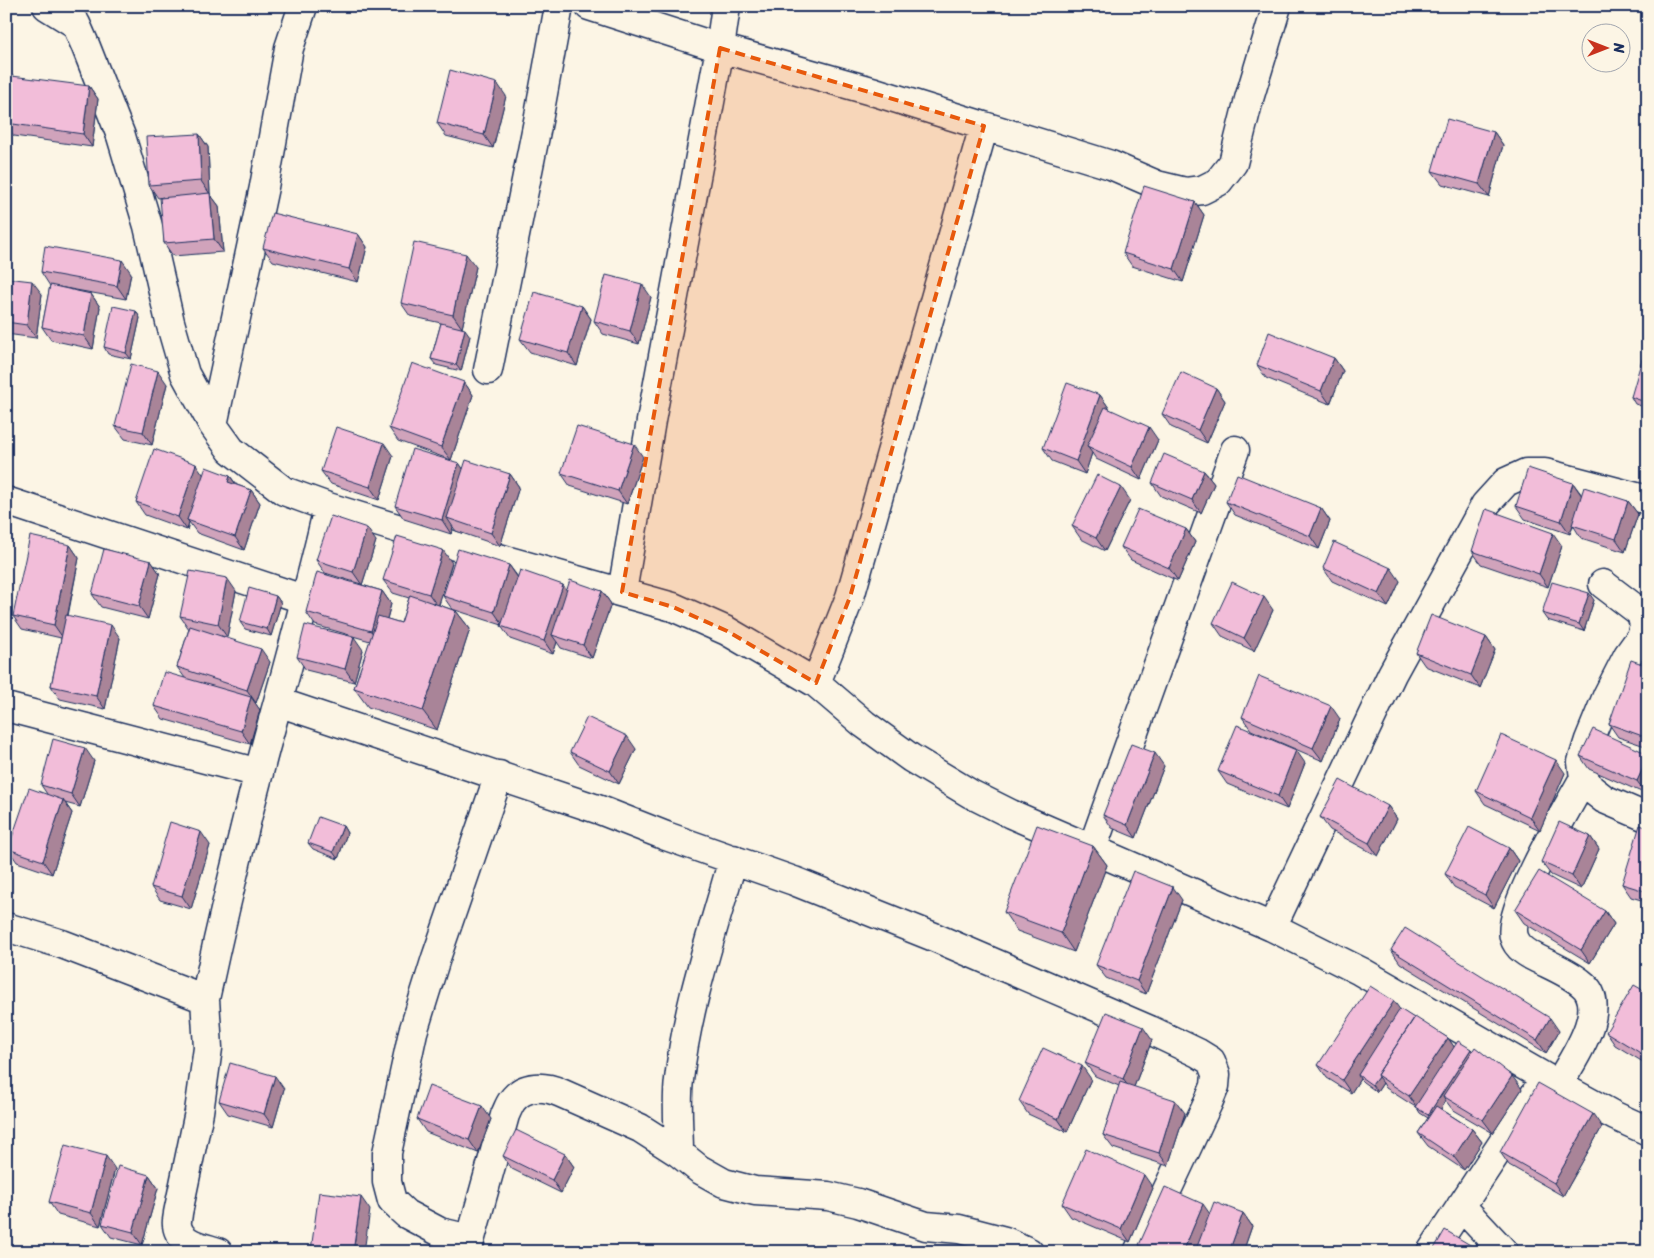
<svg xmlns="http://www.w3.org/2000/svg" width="1654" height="1258" font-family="Sriracha,sans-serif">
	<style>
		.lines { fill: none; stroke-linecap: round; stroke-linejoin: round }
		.minor-casing { stroke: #1b2f5e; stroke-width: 31 }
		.minor { stroke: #fcf5e5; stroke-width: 28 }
		.wall { fill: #d0a3bb; stroke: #1b2f5e }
		.shaded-wall { fill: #a98498; stroke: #1b2f5e }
		.building { fill: #f2bdd9; stroke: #1b2f5e }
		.marked { fill: #e8590c; fill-opacity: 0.2; stroke: #e8590c; stroke-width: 4; stroke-dasharray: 10 6; stroke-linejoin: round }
	</style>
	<rect width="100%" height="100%" fill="#fcf5e5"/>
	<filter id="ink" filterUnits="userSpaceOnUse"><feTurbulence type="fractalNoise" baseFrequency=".02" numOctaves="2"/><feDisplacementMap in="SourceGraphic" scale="10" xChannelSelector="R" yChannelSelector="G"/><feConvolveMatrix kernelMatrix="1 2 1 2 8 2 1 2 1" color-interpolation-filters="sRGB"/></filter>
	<g filter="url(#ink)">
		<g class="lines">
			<g class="minor-casing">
				<path id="minor" d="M47,6l29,18 10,23 35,89 27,90 22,96 15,52 28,51 18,25 53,41 44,16 124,38 221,62 54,24 89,52 48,41 47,34 60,36 40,20 261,113 88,44 198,114 57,31 33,15
					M589,6l131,42 155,44 109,34
					M488,370l50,-249 21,-115
					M213,425l51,-238 25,-139 14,-42
					M6,501l300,99
					M1603,584l38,29 3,12 -3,12 -13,18 -21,41 -18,44 -7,22 2,16 6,10 14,11 44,19
					M622,592l29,-171 69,-373 6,-42
					M816,683l34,-86 134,-471 127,39 46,20 29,7 16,-2 16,-8 15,-19 16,-64 28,-93
					M278,702l322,108 66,26 128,45 140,56 216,93 48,23 13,8 5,13 -1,12 -7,17 -70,149
					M6,707l253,66
					M1092,849l143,-399
					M6,927l56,17 143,55c18,-84 38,-167 60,-250 22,-81 45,-161 63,-242
					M1272,927l120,-253 93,-169 21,-23 20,-9h19l103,27
					M205,999l3,49 -9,64 -21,101c0,4 -2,9 -1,12 2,19 27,22 41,27
					M1558,1085c14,-24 54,-79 23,-102 -12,-10 -29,-17 -43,-24 -10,-5 -21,-11 -24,-22 -8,-26 55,-132 70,-159
					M679,1153c0,-24 -3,-49 0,-73 8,-75 34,-148 54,-221
					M1461,1206l43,46
					M470,1239l-30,-7 -34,-18 -14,-13 -5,-19v-29l26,-121 23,-74 63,-183
					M467,1252l38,-137c2,-4 4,-10 7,-14 12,-17 33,-15 49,-8l79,35 39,25 20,16 25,14 31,8 73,5 30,7 68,23 33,3 46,12 24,11
					M1431,1252l106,-161"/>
			</g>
			<use href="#minor" class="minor"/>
		</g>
		<path class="wall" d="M89,86l9,13 -6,48 -78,-11 -8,-11v-9z
			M506,96l-13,52 -47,-12 -9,-13z
			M1494,132l9,13 -14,52 -47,-13 -10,-13z
			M199,134l9,13 2,47 9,12 4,46 -50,4 -9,-13 -1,-46 -5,1 -9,-13z
			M1195,202l9,13 -21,67 -51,-16 -9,-13z
			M358,234l9,13 -9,35 -85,-21 -10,-13z
			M476,267l-14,61 8,8 -9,35 -25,-6 -5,-6 10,-36 -31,-7 -9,-13z
			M41,272l90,1 -5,26 -67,-12 32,7 9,13 -7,42 -42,-9 -9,-13 8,-41z
			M6,278l36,16 -6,44 -30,-4z
			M651,297l-12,47 -36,-10 -9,-13z
			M582,306l9,13 -14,47 -47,-14 -10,-13z
			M136,311l4,7 -9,41 -23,-5 -4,-7z
			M1334,358l9,13 -13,33 -64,-26 -9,-13z
			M1648,361v47l-13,-4 -4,-7z
			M464,382l9,13 -22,65 -53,-19 -9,-13z
			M167,384l-15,61 -27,-6 -10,-13z
			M1216,388l9,13 -18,42 -36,-16 -9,-13z
			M1100,395l9,13v1l49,31 -17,40 -45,-21 -4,-6 -7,21 -33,-13 -9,-13z
			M393,456l-14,44 -48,-16 -10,-13z
			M643,457l-16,47 -57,-18 -9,-13z
			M459,463l4,6 47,5 9,13 -19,59 -44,-15 -3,-4 -2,7 -47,-15 -9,-13z
			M1204,471l10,13 -13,29 -40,-17 -9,-13z
			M203,475l27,1 7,9 14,5 9,13 -16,47 -47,-17 -8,-11 -2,8 -42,-15 -9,-13z
			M1573,483l9,12 46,6 10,13 -13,38 -44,-14 -8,-13 -3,9 -45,-15 -9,-13z
			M1130,500l-25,51 -24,-12 -9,-13z
			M1226,502l95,6 9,13 -11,28 -84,-34z
			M1186,529l9,13 -17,39 -47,-21 -10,-13z
			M376,541l-14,44 20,6 9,13 -4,15 14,4 8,-25 -16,-5 -10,-13 69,-17 -13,42 17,6 14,18 -33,101 -69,-23 -14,-19 16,-47 -55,-16 -9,-13 55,-28 -36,-11 -9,-13z
			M70,545l9,13 -11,58 52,22 -15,71 -45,-10 -9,-13 10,-48 -39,-9 -9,-13z
			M1562,546l-14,41 -67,-23 -9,-13z
			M151,561l9,13 -12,45 -47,-12 -9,-13z
			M509,565l9,12 45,8 3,5 36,1 9,13 -19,54 -31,-10 -4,-6 -4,12 -43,-15 -9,-13 1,-1 -50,-16 -9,-13z
			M1323,568l77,13 -12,26 -56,-26z
			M236,591l-9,46 -6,-1 49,26 -14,41h-1l5,7 -10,34 -87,-25 -9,-13 31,-28 -8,-11 12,-38 -9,-13z
			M276,596l5,7 -10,33 -26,-7 -5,-7z
			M1594,600l-10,31 -37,-11 -5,-7z
			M1273,610l-19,41 -32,-15 -9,-13z
			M1486,637l9,13 -15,38 -55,-22 -9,-13z
			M363,650l-9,32 -48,-12 -9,-13z
			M1648,666v81l-30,-10 -9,-13z
			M1242,717l98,2 -17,42 -72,-31z
			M636,749l-17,35 -40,-19 -9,-13z
			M1648,754l-2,40 -57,-25 -9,-13z
			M94,761l-14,46 -15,-4 7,10 -20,61 -35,-12 -9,-13 39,-55 -6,-9z
			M1305,763l-18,46 -60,-25 -9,-13z
			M1164,766l-28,72 -24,-10 -9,-13z
			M1565,773l-25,57 -55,-26 -9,-13z
			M1388,806l9,13 -19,37 -48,-26 -10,-13z
			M343,826l4,7 -9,26 -25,-10 -5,-6z
			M1648,828v74l-17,-5 -9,-13z
			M1590,836l9,13 -18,40 -30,-14 -10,-13z
			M210,845l-19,64 -31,-9 -9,-13z
			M1093,846l14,19 -33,87 -57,-21 -13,-19z
			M1509,848l9,13 -24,47 -40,-21 -9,-13z
			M1182,900l-36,94 -40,-16 -10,-13z
			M1515,910l90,1 9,13 -24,39 -66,-40z
			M1391,950l168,81 -13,22 -146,-90z
			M1648,993v72l-33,-20 -9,-13z
			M1400,1010l48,28 6,9 17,2 1,2 50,38 -29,44 -41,-24 -6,-8 -5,8 31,20 10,13 -18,28 -36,-24 -10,-13 10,-15 -8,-5 -3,-5 -31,-20 -3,-5 -6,9 -14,-10 -3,-3 -9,14 -24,-15 -9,-13z
			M1152,1040l-18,47 51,26 -17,53 -55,-18 -10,-13 16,-49 -24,-10 -10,-13z
			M1091,1079l-24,53 -39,-18 -9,-13z
			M284,1089l-11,38 -45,-13 -9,-13z
			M417,1119h74l-13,34 -52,-21z
			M1602,1127l-39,69 -54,-31 -9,-13z
			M565,1154l9,13 -13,26 -49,-24 -9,-13z
			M115,1169l-15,57 -42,-11 -9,-13z
			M149,1175l9,13 -16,57 -31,-8 -9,-13z
			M1153,1188l-23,54 -59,-25 -9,-13z
			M1210,1213h33l9,13 -9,26h-99l-5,-7z"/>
		<path class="shaded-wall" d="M497,83l9,13 -13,52 -9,-13z
			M89,86l9,13 -6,48 -9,-13z
			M1494,132l9,13 -14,52 -10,-13z
			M199,134l9,13 2,47 9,12 4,46 -9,-13 -4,-45 -9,-13z
			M1195,202l9,13 -21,67 -9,-13z
			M358,234l9,13 -9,35 -9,-13z
			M466,254l10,13 -14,61 -9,-13z
			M122,260l9,13 -5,26 -9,-13z
			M32,281l10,13 -6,44 -9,-13z
			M642,284l9,13 -12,47 -9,-13z
			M91,294l9,13 -7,42 -9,-13z
			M582,306l9,13 -14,47 -9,-13z
			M136,311l4,7 -9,41 -5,-6z
			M465,329l5,7 -9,35 -5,-6z
			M1334,358l9,13 -13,33 -9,-13z
			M158,371l9,13 -15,61 -9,-13z
			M464,382l9,13 -22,65 -10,-13z
			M1216,388l9,13 -18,42 -9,-13z
			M1100,395l9,13 -15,41 -7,-3 5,7 -7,21 -9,-13z
			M1149,427l9,13 -17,40 -9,-13z
			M384,443l9,13 -14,44 -9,-13z
			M634,444l9,13 -16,47 -9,-13z
			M459,463l9,13 -21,42 6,9 -2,7 -9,-14z
			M196,464l9,13 -18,43 2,2 -2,8 -9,-13z
			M1204,471l10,13 -13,29 -9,-13z
			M510,474l9,13 -19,59 -9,-13z
			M230,476l9,13 -11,-7z
			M1573,483l9,13 -12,38 -9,-13z
			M1121,487l9,13 -25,51 -9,-13z
			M251,490l9,13 -16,47 -9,-13z
			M1628,501l10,13 -13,38 -9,-13z
			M1321,508l9,13 -11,28 -9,-13z
			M367,528l9,13 -14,44 -9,-13z
			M1186,529l9,13 -17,39 -9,-13z
			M1553,533l9,13 -14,41 -9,-13z
			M70,545l9,13 -16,80 -9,-13z
			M443,550l9,13 -14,44 -9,-13z
			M151,561l9,13 -12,45 -9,-13z
			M509,565l9,13 -15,47 -9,-13z
			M1391,568l9,13 -12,26 -9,-13z
			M227,578l9,13 -9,46 -9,-13z
			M563,585l9,13 -20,37 5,7 -4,12 -9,-13z
			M382,591l9,13 -11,40 -9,-13z
			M602,591l9,13 -19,54 -9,-13z
			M1589,593l5,7 -10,31 -5,-7z
			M276,596l5,7 -10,33 -4,-7z
			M1264,597l9,13 -19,41 -10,-13z
			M456,611l14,18 -33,101 -14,-19z
			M111,625l9,13 -15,71 -9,-13z
			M354,637l9,13 -9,32 -9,-13z
			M1486,637l9,13 -15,38 -9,-13z
			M261,649l9,13 -14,41 -9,-13z
			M251,697l9,13 -10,34 -9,-13z
			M1331,706l9,13 -17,42 -10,-13z
			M627,736l9,13 -17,35 -9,-13z
			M85,748l9,13 -14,46 -9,-13z
			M1296,750l9,13 -18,46 -9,-13z
			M1155,753l9,13 -28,72 -9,-13z
			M1648,757v33l-2,4 -9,-13z
			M1556,760l9,13 -25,57 -10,-13z
			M63,800l9,13 -20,61 -9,-13z
			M1388,806l9,13 -19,37 -9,-13z
			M343,826l4,7 -9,26 -5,-7z
			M201,832l9,13 -19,64 -9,-13z
			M1590,836l9,13 -18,40 -9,-13z
			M1093,846l14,19 -33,87 -13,-19z
			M1509,848l9,13 -24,47 -9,-13z
			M1173,887l9,13 -36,94 -9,-13z
			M1605,911l9,13 -24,39 -9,-13z
			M1394,1001l9,13 -45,61 2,4 -9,14 -9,-13z
			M1550,1018l9,13 -13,22 -9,-13z
			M1143,1027l9,13 -20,52 -9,-13z
			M1448,1038l9,13 -40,57 -8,-12z
			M1471,1049l4,7 -32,40 3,5 -13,20 -5,-6z
			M1082,1066l9,13 -24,53 -9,-13z
			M275,1076l9,13 -11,38 -9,-13z
			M1512,1076l10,13 -29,44 -10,-13z
			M1378,1077l5,6 -6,9 -5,-7z
			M1175,1100l10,13 -17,53 -9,-13z
			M482,1106l9,13 -13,34 -9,-13z
			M1593,1114l9,13 -39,69 -9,-13z
			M1472,1129l10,13 -18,28 -10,-13z
			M565,1154l9,13 -13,26 -9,-13z
			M106,1156l9,13 -15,57 -9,-13z
			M149,1175l9,13 -16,57 -9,-13z
			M1144,1175l9,13 -23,54 -9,-13z
			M361,1197l9,13 -6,42h-11z
			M1203,1204l9,13 -14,35h-15z
			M1243,1213l9,13 -9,26h-14z"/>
		<path class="building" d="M450,70l47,13 -13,52 -47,-12z
			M12,76l77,10 -6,48 -77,-11v-7z
			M1447,119l47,13 -15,52 -47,-13z
			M199,134l2,47 -52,4 -3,-48z
			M1144,186l51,16 -21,67 -51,-16z
			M210,193l4,46 -50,4 -4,-45z
			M272,213l86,21 -9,35 -86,-21z
			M414,242l52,12 -13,61 -52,-12z
			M45,246l77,14 -5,26 -76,-14z
			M606,275l36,9 -12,47 -36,-10z
			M6,278l26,3 -5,44 -21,-3z
			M50,285l41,9 -7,42 -42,-9z
			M534,292l48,14 -14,47 -48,-14z
			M113,306l23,5 -10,42 -22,-6z
			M441,323l24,6 -9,36 -25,-6z
			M1269,332l65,26 -13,33 -64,-26z
			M1642,359l6,2v42l-17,-6z
			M412,363l52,19 -23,65 -52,-19z
			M131,364l27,7 -15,61 -28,-6z
			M1181,372l35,16 -18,42 -36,-16z
			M1067,383l33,12 -24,66 -33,-13z
			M1105,407l44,20 -17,40 -45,-21z
			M577,426l57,18 -16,47 -57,-18z
			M336,427l48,16 -14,44 -49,-16z
			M154,449l42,15 -18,53 -42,-15z
			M412,449l47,14 -17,57 -47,-14z
			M1164,454l40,17 -12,29 -40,-17z
			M466,460l44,14 -19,59 -44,-15z
			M206,467l24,9 -2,6 23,8 -16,47 -48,-17z
			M1528,468l45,15 -12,38 -45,-15z
			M1237,474l84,34 -11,28 -84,-34z
			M1097,475l24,12 -25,51 -24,-12z
			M1584,487l44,14 -12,38 -44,-14z
			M1138,509l48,20 -17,39 -48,-21z
			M1486,509l67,24 -14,41 -67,-23z
			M331,516l36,12 -14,44 -37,-12z
			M30,536l40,9 -16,80 -41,-9z
			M397,536l46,14 -14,44 -46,-14z
			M1334,542l57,26 -12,26 -56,-26z
			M104,549l47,12 -12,45 -47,-12z
			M458,549l51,16 -15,47 -51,-16z
			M520,570l43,15 -19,56 -43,-15z
			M190,571l37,7 -9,46 -38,-8z
			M317,572l65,19 -11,40 -65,-19z
			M570,580l32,11 -19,54 -31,-10z
			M1232,582l32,15 -20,41 -31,-15z
			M1552,582l37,11 -10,31 -37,-11z
			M249,588l27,8 -9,33 -27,-7z
			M410,595l46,16 -33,100 -69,-23 24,-72 23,7z
			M66,615l45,10 -15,71 -45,-10z
			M1431,615l55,22 -15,38 -55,-22z
			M305,625l49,12 -9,32 -48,-12z
			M190,626l71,23 -14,41 -70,-23z
			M1631,660l17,6v72l-39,-14z
			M164,672l87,25 -10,34 -87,-25z
			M1259,676l72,30 -18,42 -71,-31z
			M587,717l40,19 -17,35 -40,-19z
			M1237,725l59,25 -18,46 -60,-25z
			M1593,729l55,25v3l-11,24 -57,-25z
			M1501,735l55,25 -26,57 -54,-26z
			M53,739l32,9 -14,46 -30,-9z
			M1131,744l24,9 -28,72 -24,-10z
			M1340,780l48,26 -19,37 -49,-26z
			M29,788l34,12 -20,61 -35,-12z
			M318,817l25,9 -10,26 -25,-9z
			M170,822l31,10 -19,64 -31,-9z
			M1559,822l31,14 -18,40 -31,-14z
			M1037,825l56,21 -32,87 -57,-21z
			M1640,825l8,3v64l-26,-8z
			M1469,827l40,21 -24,47 -40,-21z
			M1133,871l40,16 -36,94 -41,-16z
			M1539,871l66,40 -24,39 -66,-40z
			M1405,928l145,90 -13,22 -146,-90z
			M1634,985l14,8v63l-1,1 -41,-25z
			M1370,986l24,15 -52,79 -24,-15z
			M1400,1009l14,9 -37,57 1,2 -6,8 -14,-10z
			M1106,1012l37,15 -20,52 -38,-16z
			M1415,1017l33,21 -39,58 -32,-21z
			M1458,1041l13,8 -43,66 -13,-8z
			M1475,1047l37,29 -29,44 -40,-24z
			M1043,1048l39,18 -24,53 -39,-18z
			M230,1063l45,13 -11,38 -45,-13z
			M1120,1082l55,18 -16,53 -56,-18z
			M1538,1083l55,31 -39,69 -54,-31z
			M429,1086l53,20 -13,34 -52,-21z
			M1436,1106l36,23 -18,28 -36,-24z
			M516,1130l49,24 -13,26 -49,-24z
			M65,1145l41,11 -15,57 -42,-11z
			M1086,1149l58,26 -23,54 -59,-25z
			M118,1166l31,9 -16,57 -31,-8z
			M1165,1187l38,17 -20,48h-28l-16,-7z
			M319,1192l42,5 -8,55h-30l-12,-2z
			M1214,1202l29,11 -14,39h-34z
			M1445,1230l37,22h-50z"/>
	</g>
	<path class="marked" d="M720,48l264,78 -134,471 -34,86 -89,-52 -54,-24 -51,-15z"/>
	<rect width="1654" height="1258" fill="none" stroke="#fcf5e5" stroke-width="25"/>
	<rect x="12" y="12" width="1629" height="1233" fill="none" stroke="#1b2f5e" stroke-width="2" filter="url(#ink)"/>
	<g transform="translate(1606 48) rotate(90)"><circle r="24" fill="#fcf5e5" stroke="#a2a6af"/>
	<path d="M0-4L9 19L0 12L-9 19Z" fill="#c8321e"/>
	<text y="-8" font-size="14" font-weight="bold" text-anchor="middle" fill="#1b2f5e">N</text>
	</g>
</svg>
